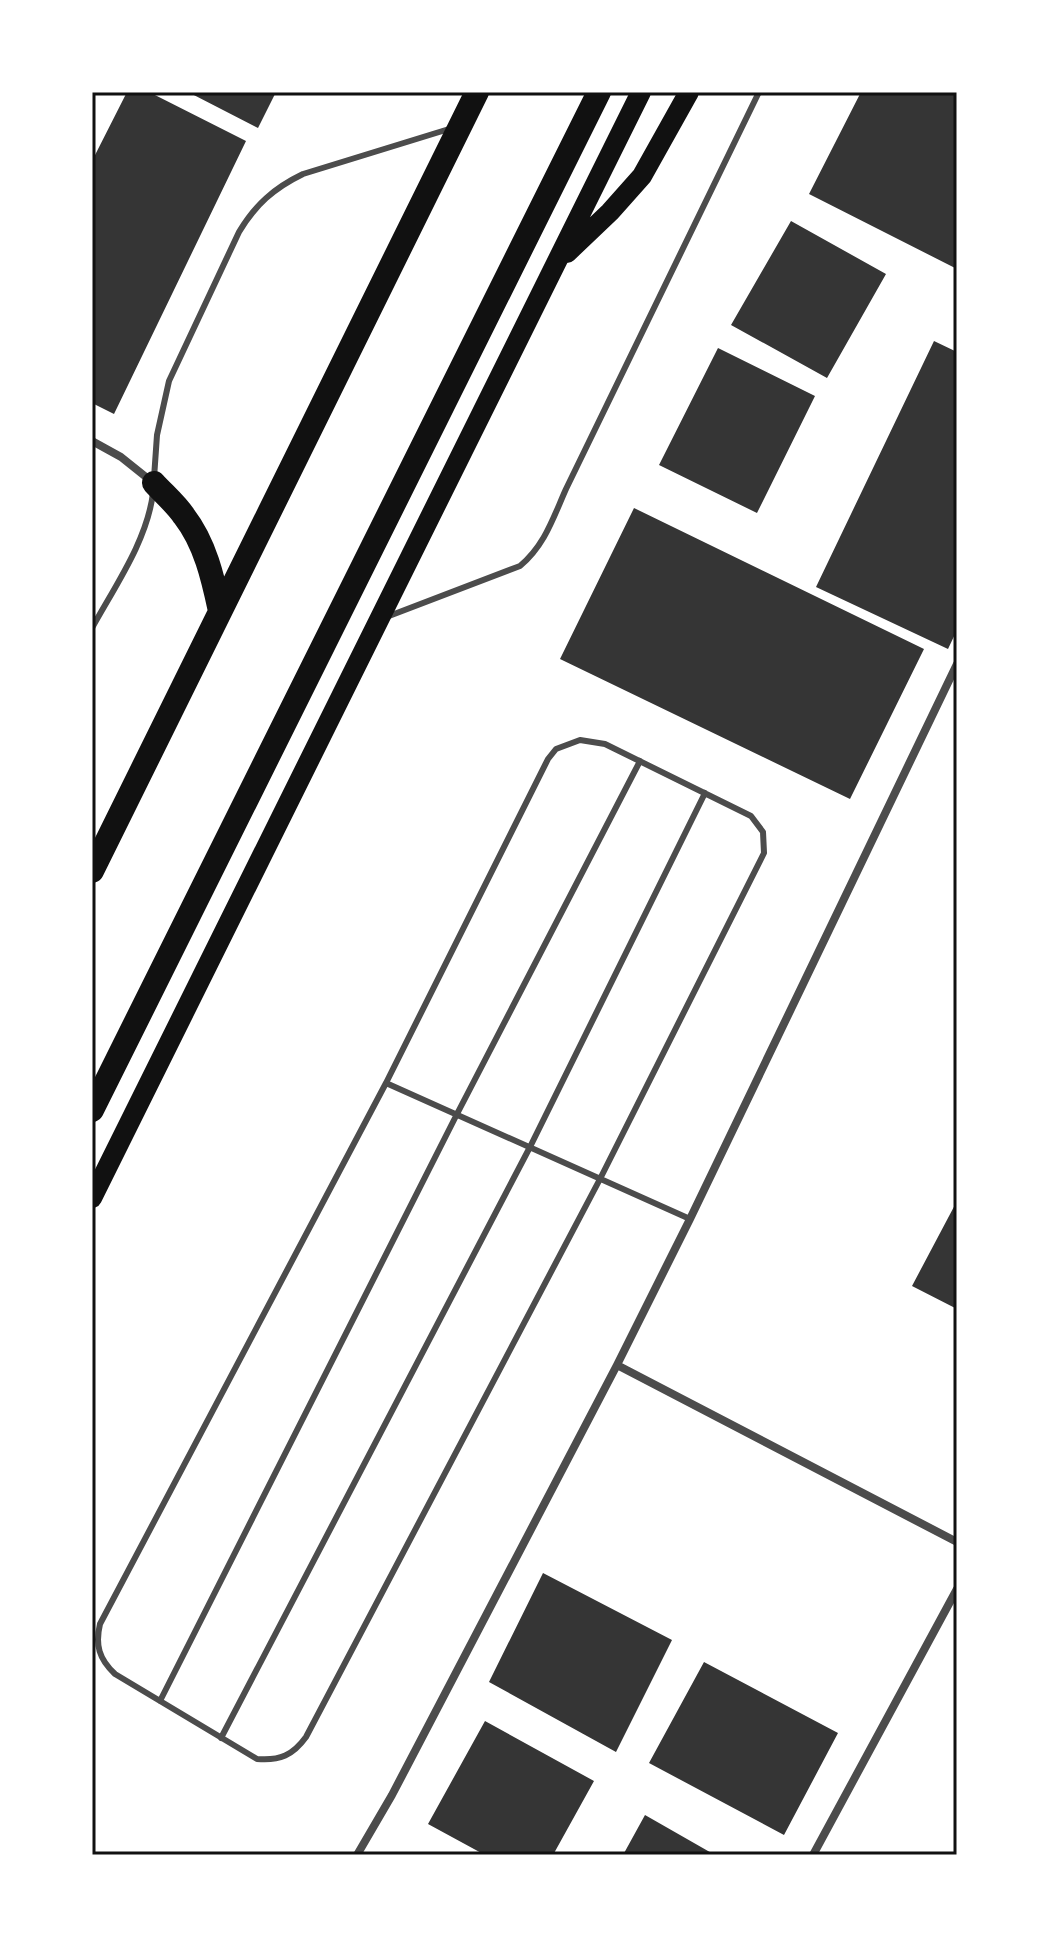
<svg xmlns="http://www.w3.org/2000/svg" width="1049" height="1947" font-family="'Alegreya Sans',sans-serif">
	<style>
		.building { fill: #353535 }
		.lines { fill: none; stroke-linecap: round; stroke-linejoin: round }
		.service { stroke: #4c4c4c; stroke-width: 6 }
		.minor { stroke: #4c4c4c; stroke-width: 8 }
		.primary { stroke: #111; stroke-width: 20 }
		.motorway { stroke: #111; stroke-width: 24 }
		.neatline { fill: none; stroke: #111; stroke-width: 3 }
	</style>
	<rect width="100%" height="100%" fill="#fff"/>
	<path class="building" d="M127,92h22l97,49 -132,273 -22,-11v-242z
		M188,92h88l-18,36z
		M861,92h96v177l-148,-75z
		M791,221l95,53 -59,104 -96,-53z
		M934,341l23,11v278l-9,19 -132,-62z
		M718,348l97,48 -58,117 -98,-48z
		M634,508l290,141 -74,150 -290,-140z
		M957,1201v108l-45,-23z
		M543,1573l129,67 -56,112 -127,-70z
		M704,1662l134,71 -54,102 -135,-72z
		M485,1721l109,60 -41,74h-68l-57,-31z
		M645,1815l70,40h-92z"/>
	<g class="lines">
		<path class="service" d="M154,478l3,-43 12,-54 70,-149c16,-27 35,-44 64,-58l146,-45
			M389,616l131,-50c25,-21 33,-48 46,-77l193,-397
			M92,628c23,-42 55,-87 61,-135
			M580,740l25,4 146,72 12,16 1,21 -164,326 -294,558c-13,18 -26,24 -49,22l-142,-85c-16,-15 -20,-29 -15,-50l286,-541 162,-324 8,-10z
			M386,1083l304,136
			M160,1701l297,-587 183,-353
			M221,1738l309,-591 175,-354"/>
		<path class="minor" d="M92,441l29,16 30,24
			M617,1365l340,177
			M357,1855l35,-60 225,-430 73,-146 267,-555
			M813,1855l144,-266"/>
		<path class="primary" d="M567,253l43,-41 32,-36 47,-84
			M92,1198l549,-1106"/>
		<path class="motorway" d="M154,483c10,11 22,21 30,33 21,27 29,62 36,95
			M92,871l385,-779
			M92,1110l507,-1018"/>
	</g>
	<rect width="1049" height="1947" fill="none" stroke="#ffffff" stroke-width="188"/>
	<rect x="94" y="94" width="861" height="1759" class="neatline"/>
</svg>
